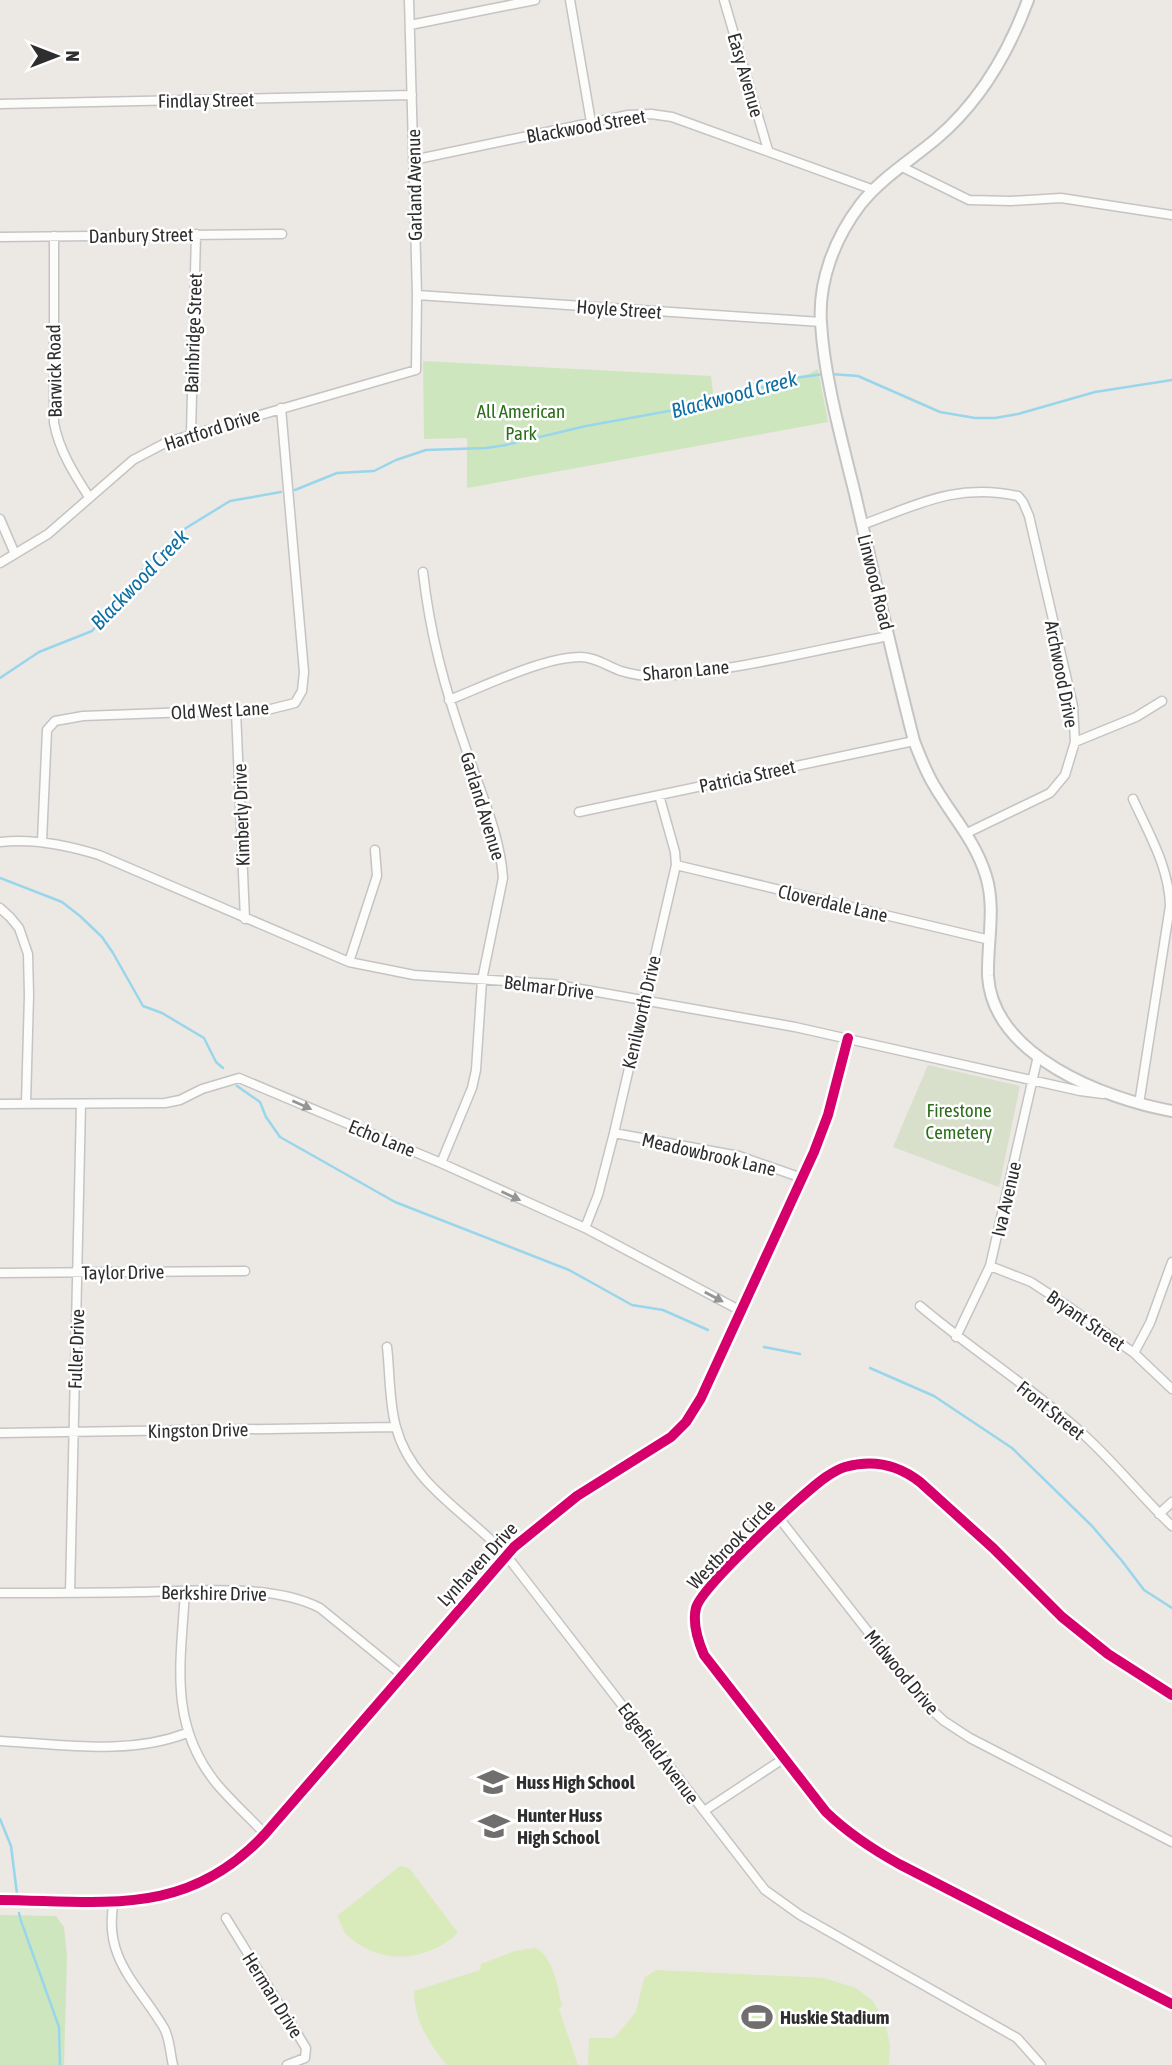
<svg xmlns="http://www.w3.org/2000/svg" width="1172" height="2065" font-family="'Asap Condensed',sans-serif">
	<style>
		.green { fill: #cee6be }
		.cemetery { fill: #d8e0cc }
		.pitch { fill: #d9eabb }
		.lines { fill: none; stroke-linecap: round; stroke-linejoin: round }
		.stream { stroke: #99d6ec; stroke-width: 2.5 }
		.street-casing { stroke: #c5c4c5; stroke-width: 11 }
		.secondary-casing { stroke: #c5c4c5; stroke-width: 14 }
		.street { stroke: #fcfcfb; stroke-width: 8 }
		.secondary { stroke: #fcfcfb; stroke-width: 10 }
		.cycleway-casing { stroke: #fff; stroke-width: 15 }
		.cycleway { stroke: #d6006c; stroke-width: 10 }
		.oneway { fill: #959594 }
		.labels { text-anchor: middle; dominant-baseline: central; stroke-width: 5; stroke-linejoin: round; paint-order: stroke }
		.street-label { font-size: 19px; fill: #2e2e2e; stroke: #fff }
		.park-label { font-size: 19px; fill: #2c6e1b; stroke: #fff }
		.poi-label { font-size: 19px; font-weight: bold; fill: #2e2e2e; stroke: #fff; text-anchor: start }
		.water-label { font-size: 21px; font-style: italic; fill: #0d6fa3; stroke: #fff }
	</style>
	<rect width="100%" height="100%" fill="#ece8e4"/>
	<path class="green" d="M423,361l288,15 3,27 73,-24 22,-5 9,-5 10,53 -361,66v-50l-43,1z
		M0,1915l56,1 8,11 3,30 -3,108h-64z"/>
	<path class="cemetery" d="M928,1065l92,21 -21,101 -106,-40z"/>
	<path class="pitch" d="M400,1866l9,2 49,65c-31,29 -79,33 -111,2 -4,-4 -7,-14 -10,-19z
		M535,1948c19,9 22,38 27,57l-3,4 19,56h-131c-18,-21 -33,-45 -33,-74l66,-21 1,-6 34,-13z
		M656,1970l168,8 32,10 17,13 12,21 5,23 -1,20h-301l1,-27h25l22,-26 8,-34z"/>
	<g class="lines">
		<path class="stream" d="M831,374l27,2 82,36 35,6h20l23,-4 77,-22 77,-12
			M295,490l42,-17 37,-2 22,-11 30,-10 60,-2 20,-3 80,-19 127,-23 74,-24 37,-5
			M0,678l39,-26 53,-21 59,-71 35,-32 44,-27 51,-9
			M0,878l62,24 18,14 22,21 11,16 30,53 19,7 42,25 12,24 7,6
			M237,1086l23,16 6,15 14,20 115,65 174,68 63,35 31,5 45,20
			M764,1347l36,7
			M870,1368l64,28 78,52 80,78 30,35 22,29 28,18
			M0,1819l11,27 6,48
			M19,1913l2,8 38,106 1,38"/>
		<g class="street-casing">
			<path id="street" d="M570,0l21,122
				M724,0l44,150
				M410,25l125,-25
				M0,104l412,-9
				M413,160l215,-45 23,-1 21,3 202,73
				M902,167l67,33 42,1 50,-3 111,17
				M54,236v187c5,27 20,51 35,74
				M0,237l282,-3
				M417,295l404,27
				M191,433l5,-199
				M0,519l15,35
				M862,525c57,-21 94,-42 156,-29l5,6 6,14 44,190 2,36 -10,33 -15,18 -83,40
				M0,563l48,-29 85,-74 34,-18 249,-72 1,-75 -8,-295
				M423,572c7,63 22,117 43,177 14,42 34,85 37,129l-21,102 -6,90 -4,18 -31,75
				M449,700c36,-14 94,-43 132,-43 14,0 26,9 40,14 13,4 28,6 42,5 76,-6 151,-26 226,-40
				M236,711l9,208
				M1075,742l61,-25 26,-16
				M1133,799c16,35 36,68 37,107l-31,198
				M579,812l335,-71
				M42,841l5,-111 8,-9 28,-5 188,-7 24,-6 7,-12 2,-19 -23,-264
				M0,842c34,-4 67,3 99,13l250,107 65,13 138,9 243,43 285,64 23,3
				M676,865l314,75
				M0,908l10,9 9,11 9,26 1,41 -3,109
				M349,962l28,-86 -2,-26
				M0,1104l165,-1 15,-3 22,-11 37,-11 202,85 144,65 156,83
				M614,1133l125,23 63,22
				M585,1228l13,-33 16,-62 62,-268 -1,-13 -16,-57
				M990,1266l41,16 38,25 65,46 38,36
				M0,1273l245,-2
				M920,1306c52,44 111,81 162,127 32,29 59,63 90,93
				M956,1337l34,-71 48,-210
				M387,1347c3,25 2,56 9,80 15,58 73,87 110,128l259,335 35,25 217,123 24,27
				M1134,1353l16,-30 22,-61
				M0,1433l396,-6
				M1159,1514l13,-12
				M779,1518l144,184 21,19 26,17 202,104
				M185,1591c-4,71 -17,132 31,192 15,18 33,34 49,51
				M0,1593c47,0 93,0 140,-1 54,-1 132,-9 180,16l81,66
				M70,1593l11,-489
				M1172,1695l-64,-41 -46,-37 -69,-69 -73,-66c-23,-18 -47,-23 -75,-15 -7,2 -13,6 -19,10 -22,15 -125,110 -130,131 -4,16 2,33 8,47l122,157c23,22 46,37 73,52l273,140
				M0,1741c62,3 127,15 187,-8
				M704,1811l79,-52
				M0,1900c104,1 187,18 265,-66l249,-287 63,-51 94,-59 15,-15 15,-24 113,-246 14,-37 20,-77
				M114,1901c-12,57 24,83 50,127 6,11 6,25 9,37
				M226,1918l80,130 -1,10 -18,7"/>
		</g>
		<g class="secondary-casing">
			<path id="secondary" d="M1028,0c-20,54 -48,102 -92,139 -25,21 -56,40 -76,66 -25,33 -42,76 -39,118 3,54 21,118 34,171 19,82 38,165 59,247 5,13 10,26 17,39 18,33 44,59 55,96 10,32 1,67 2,100 5,80 117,123 184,135"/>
		</g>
		<use href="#street" class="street"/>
		<use href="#secondary" class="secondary"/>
		<g class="cycleway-casing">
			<path id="cycleway" d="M1172,1695l-64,-41 -46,-37 -69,-69 -73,-66c-23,-18 -47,-23 -75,-15 -7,2 -13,6 -19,10 -22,15 -125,110 -130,131 -4,16 2,33 8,47l122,157c23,22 46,37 73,52l273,140
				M0,1900c104,1 187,18 265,-66l249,-287 63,-51 94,-59 15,-15 15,-24 113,-246 14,-37 20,-77"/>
		</g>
		<use href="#cycleway" class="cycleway"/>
	</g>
	<defs><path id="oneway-solid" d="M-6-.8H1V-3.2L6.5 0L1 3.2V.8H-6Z" transform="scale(1.75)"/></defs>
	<g class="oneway">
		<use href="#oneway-solid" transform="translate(302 1105) rotate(24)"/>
		<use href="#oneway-solid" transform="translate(511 1196) rotate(25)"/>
		<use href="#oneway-solid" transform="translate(714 1297) rotate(28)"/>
	</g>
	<defs>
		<g id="school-bare" transform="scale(2.415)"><path d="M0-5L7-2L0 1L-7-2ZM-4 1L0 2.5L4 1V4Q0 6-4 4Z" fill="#706f6e" stroke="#fff" stroke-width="2.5" paint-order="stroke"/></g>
		<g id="stadium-bare" transform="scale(2.415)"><path d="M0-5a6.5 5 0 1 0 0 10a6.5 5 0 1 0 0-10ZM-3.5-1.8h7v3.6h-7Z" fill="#706f6e" stroke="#fff" stroke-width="2.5" paint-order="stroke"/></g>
	</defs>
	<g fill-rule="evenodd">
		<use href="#school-bare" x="493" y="1782"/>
		<use href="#school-bare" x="494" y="1826"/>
		<use href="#stadium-bare" x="757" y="2017"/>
	</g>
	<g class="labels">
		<g class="street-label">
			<text transform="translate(746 75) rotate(74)">Easy Avenue</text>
			<text transform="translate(206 100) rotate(-1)">Findlay Street</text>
			<text transform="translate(586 126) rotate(-10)">Blackwood Street</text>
			<text transform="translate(414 185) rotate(-91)">Garland Avenue</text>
			<text transform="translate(141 235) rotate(-1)">Danbury Street</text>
			<text transform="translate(619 309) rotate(4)">Hoyle Street</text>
			<text transform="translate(193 333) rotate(-88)">Bainbridge Street</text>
			<text transform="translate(54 371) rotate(-91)">Barwick Road</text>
			<text transform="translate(212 429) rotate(-18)">Hartford Drive</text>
			<text transform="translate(876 582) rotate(76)">Linwood Road</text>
			<text transform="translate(686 670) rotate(-5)">Sharon Lane</text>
			<text transform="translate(1062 674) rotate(79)">Archwood Drive</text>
			<text transform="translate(220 710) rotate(-3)">Old West Lane</text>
			<text transform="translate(747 776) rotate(-12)">Patricia Street</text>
			<text transform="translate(483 806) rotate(73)">Garland Avenue</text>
			<text transform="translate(241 815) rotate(-92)">Kimberly Drive</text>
			<text transform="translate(833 903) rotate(13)">Cloverdale Lane</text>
			<text transform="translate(549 987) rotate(7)">Belmar Drive</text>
			<text transform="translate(641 1012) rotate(-77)">Kenilworth Drive</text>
			<text transform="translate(382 1138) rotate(22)">Echo Lane</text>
			<text transform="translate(709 1154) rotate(13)">Meadowbrook Lane</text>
			<text transform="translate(1006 1199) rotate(-77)">Iva Avenue</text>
			<text transform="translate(123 1272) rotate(-1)">Taylor Drive</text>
			<text transform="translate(1086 1320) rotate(35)">Bryant Street</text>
			<text transform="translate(76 1349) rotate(-88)">Fuller Drive</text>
			<text transform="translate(1051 1410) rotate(39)">Front Street</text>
			<text transform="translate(198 1430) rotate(-1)">Kingston Drive</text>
			<text transform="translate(731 1544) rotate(-46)">Westbrook Circle</text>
			<text transform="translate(477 1564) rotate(-47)">Lynhaven Drive</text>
			<text transform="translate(214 1593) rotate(1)">Berkshire Drive</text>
			<text transform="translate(902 1672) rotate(50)">Midwood Drive</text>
			<text transform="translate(659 1753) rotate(53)">Edgefield Avenue</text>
			<text transform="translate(273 1995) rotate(58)">Herman Drive</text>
		</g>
		<g class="park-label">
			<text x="521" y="411">All American<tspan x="521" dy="22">Park</tspan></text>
			<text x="959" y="1110">Firestone<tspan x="959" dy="22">Cemetery</tspan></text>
		</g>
		<g class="poi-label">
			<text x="516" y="1782">Huss High School</text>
			<text x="517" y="1815">Hunter Huss<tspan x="517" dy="22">High School</tspan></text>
			<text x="780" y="2017">Huskie Stadium</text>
		</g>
		<g class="water-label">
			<text transform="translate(734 394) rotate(-15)">Blackwood Creek</text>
			<text transform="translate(139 579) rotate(-46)">Blackwood Creek</text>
		</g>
	</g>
	<g transform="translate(56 56) rotate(90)" stroke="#ffffff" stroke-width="5" paint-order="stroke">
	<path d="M0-5L12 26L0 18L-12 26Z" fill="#2e2e2e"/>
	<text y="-10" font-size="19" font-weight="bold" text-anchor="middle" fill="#2e2e2e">N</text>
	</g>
</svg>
